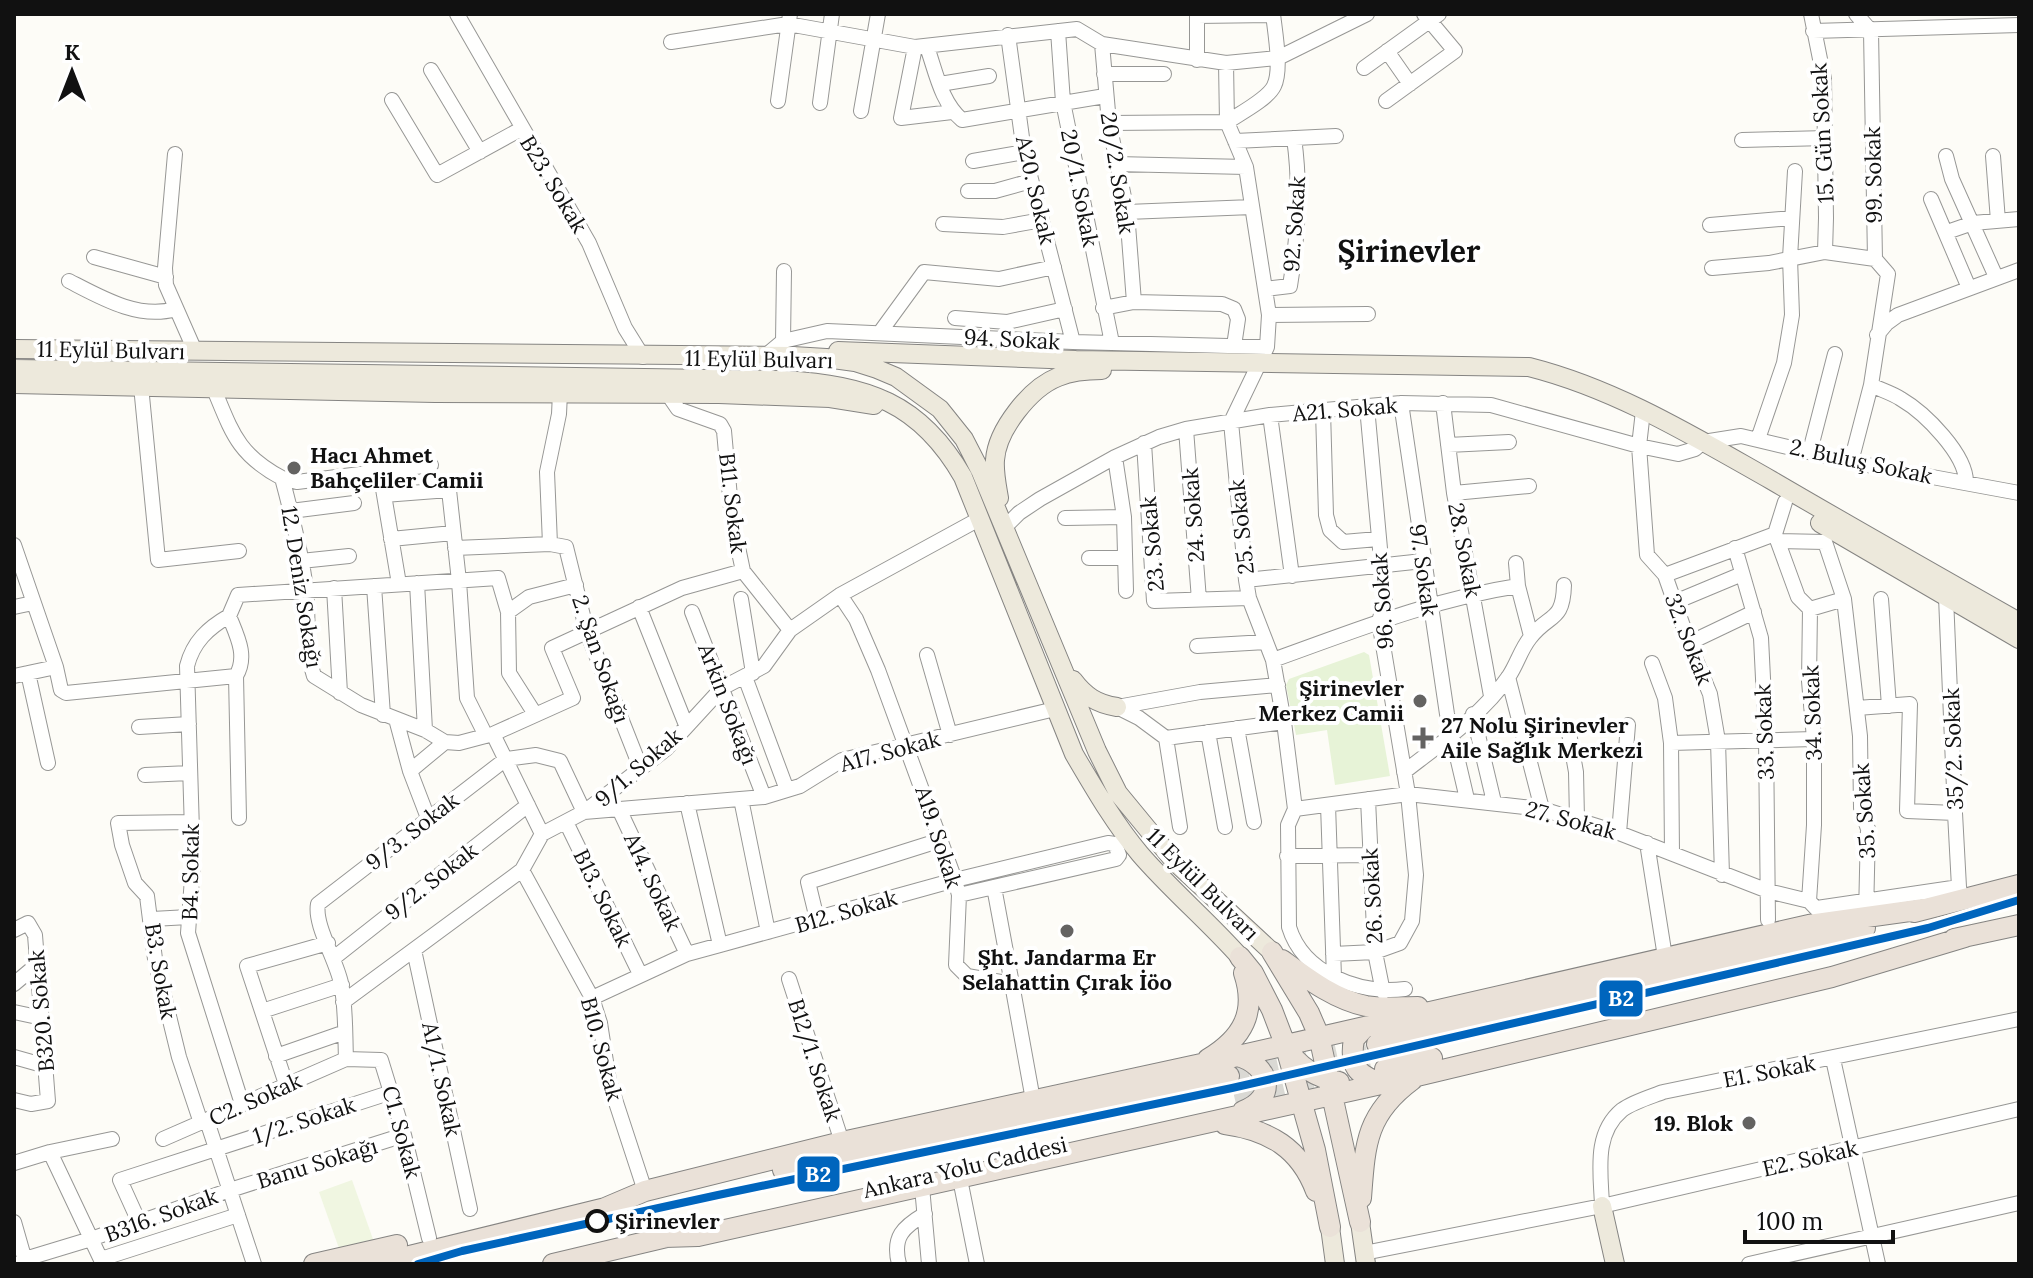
<svg xmlns="http://www.w3.org/2000/svg" width="2033" height="1278" font-family="Lora,serif">
	<style>
		.green { fill: #e7f3d7 }
		.pitch { fill: #f0f6e1 }
		.lines { fill: none; stroke-linecap: round; stroke-linejoin: round }
		.highway-tunnel { stroke: #dad9d4; stroke-width: 20; stroke-dasharray: 20 10; stroke-linecap: butt }
		.minor-casing { stroke: #979795; stroke-width: 16 }
		.major-casing { stroke: #858482; stroke-width: 20 }
		.highway-casing { stroke: #858482; stroke-width: 22 }
		.minor { stroke: #fffffe; stroke-width: 14 }
		.major { stroke: #ede9dc; stroke-width: 18 }
		.highway { stroke: #eae1d8; stroke-width: 20 }
		.metro-1-casing { stroke: #fff; stroke-width: 14 }
		.metro-1 { stroke: #0065bd; stroke-width: 8 }
		.poi-dot { fill: #646362; stroke: #fff; stroke-width: 3 }
		.stop-dot { fill: #fff; stroke: #111; stroke-width: 4 }
		.labels { text-anchor: middle; dominant-baseline: central; stroke-width: 8; stroke-linejoin: round; paint-order: stroke }
		.street-label { font-size: 22px; fill: #111; stroke: #fff }
		.poi-label { font-size: 22px; font-weight: bold; fill: #111; stroke: #fff; text-anchor: start }
		.stop-label { font-size: 22px; font-weight: bold; fill: #111; stroke: #fff; text-anchor: start }
		.district-label { font-size: 30px; font-weight: bold; fill: #111; stroke: #fff }
		.line-badge { stroke: #fff; stroke-width: 3 }
		.badge-label { font-size: 22px; text-anchor: middle; font-weight: bold; fill: #fff }
	</style>
	<rect width="100%" height="100%" fill="#fdfcf7"/>
	<path class="green" d="M1364,652l5,3 21,121 -55,9 -8,-55 -31,5 -10,-50 3,-6z"/>
	<path class="pitch" d="M352,1180l22,62 -33,12 -22,-62z"/>
	<g class="lines">
		<path class="highway-tunnel" d="M1229,1076l148,-32
			M1236,1104l140,-33"/>
		<g class="minor-casing">
			<path id="minor" d="M457,14l132,229 36,85 18,29
				M1197,14v46
				M1811,14l13,65 2,139 -1,34
				M1197,16l76,-1
				M1077,29l25,15 124,19 52,-5 89,-44
				M1058,31l5,71 49,241
				M1813,31l206,-6
				M1008,35l16,117 49,190
				M671,42l117,-18 127,23 162,-18
				M1102,44l7,79 18,89 7,90
				M915,47l-14,71 51,-6
				M927,47c9,25 14,55 35,73l143,-24
				M1387,51l23,33
				M1226,63l1,59 19,45 23,148 -2,32 -36,75 15,158 3,18 24,62 11,62 11,87 -7,16 1,102c14,46 70,68 116,62
				M1364,68l75,-54
				M431,70l49,82
				M1104,74h60
				M940,84l49,-8
				M392,100l45,75 84,-46
				M778,101l12,-87
				M1386,101l69,-50 -31,-37
				M820,103l12,-89
				M861,111l17,-97
				M1227,122c12,-8 41,-23 47,-36 8,-16 1,-54 -1,-72
				M1109,123l118,-1
				M1742,140l84,-2
				M1235,141l101,-5
				M175,154l-10,114 1,17 29,66
				M1946,156l6,23 44,98
				M1993,156l5,65
				M973,161l51,-9
				M1116,164l130,3
				M968,191h27l36,-10
				M1931,199l38,89
				M1127,212l125,-5
				M943,224l60,3 39,-7
				M1710,225l82,-7
				M1947,232l26,-9 46,-4
				M94,257l72,20
				M1712,268l57,-5 56,-11 50,7
				M69,281c31,16 70,39 106,28
				M1265,289l25,-3c8,-49 11,-99 4,-148
				M1103,308l31,-6 88,2 12,5 4,10 -4,27
				M1269,315l99,-1
				M955,318l52,4 58,-13
				M881,331l43,-59 75,7 55,-12
				M1877,335l10,-12 11,-8 121,-45
				M783,341l1,-70
				M764,357l19,-16 44,-10 246,11 194,5
				M1871,385c10,5 21,8 30,14 24,14 66,56 65,84
				M141,386l17,174 81,-9
				M213,387c19,45 24,67 69,91 10,37 19,73 24,111 3,29 -1,59 8,87l47,29 64,25 20,12 14,1 34,-9 80,-36 -21,-50 130,-60 61,-17
				M667,393l11,16 42,15 4,7 8,88 11,52 47,59
				M1401,403l46,311 20,85
				M1443,403l11,90 37,203
				M1323,411l3,104 4,15 13,12 35,-3
				M1643,411l-4,35 8,109 18,20 24,68 21,51 8,47 4,134
				M1270,415l22,161
				M1186,429l13,171
				M1758,439l26,-76 8,-48 -2,-57 5,-87
				M1144,443l10,158 95,-3
				M1448,445l61,-3
				M1810,451l25,-97
				M1115,457l9,60 2,74
				M1851,462l20,-77 17,-111 -13,-15 -4,-228 -15,-17
				M380,471l19,113
				M282,478l15,4 134,-17
				M1454,493l75,-7
				M384,495l65,-5 10,91 8,117 19,38
				M291,511l63,-8
				M1065,518l59,-1
				M1005,527l14,-14 21,-14 75,-42 44,-20 27,-8 84,-14 131,-12 90,2 148,41 39,8 17,-5 8,-7 38,-6 110,26 168,31
				M1775,534l23,63 12,12 -1,72 5,58v86l-5,76
				M391,539l62,-6
				M1778,541l47,1 19,57
				M550,544l-3,-72 12,-58 1,-21
				M14,545l42,122 5,23 5,3 170,-17
				M455,548l95,-4 16,3 21,85 54,137
				M1735,548l26,90 5,101 2,181
				M1089,558h36
				M301,561l48,-5
				M1516,563l2,23 13,50
				M1665,575l110,-41 10,-32
				M1246,580l177,-19
				M417,583l8,147
				M374,586l9,129
				M334,588l6,105
				M840,595l16,24 22,51 77,210 4,15 -3,70 11,11 45,8 21,116
				M1946,597l9,216 4,74 3,13
				M741,599l12,74
				M1881,599l8,107
				M1675,602l67,-28
				M14,607l19,-4
				M639,607l47,118
				M1810,609l34,-10 16,137 1,72 7,21 -2,86
				M508,612l21,-15 47,-12
				M692,612l72,185
				M229,616c-21,12 -36,26 -42,50l6,198 -5,69 54,171
				M1689,643l65,-31
				M1197,646l69,-4
				M927,655l23,80
				M1273,660c81,-29 160,-61 245,-74
				M1652,663l13,35 6,45 1,110
				M28,673l20,90
				M14,676l42,-9
				M236,676c12,-20 1,-40 -7,-60l9,-21 260,-17 10,34 1,61 26,41
				M236,676l3,142
				M745,677l42,113
				M1508,677l34,132
				M1117,707l22,11 27,20 118,-16
				M1117,707l83,-15 78,-7
				M1857,708l53,-4 -3,107 48,2
				M1473,714l21,88
				M396,719l14,52 18,47
				M139,727l50,-3
				M1237,728l17,94
				M1208,732l17,95
				M1569,733l7,39 1,47
				M493,734l49,100
				M1166,738l14,89
				M1671,743l143,-4
				M410,771l35,-29
				M1404,772c36,-28 79,-58 105,-96 8,-12 12,-27 21,-38 19,-25 33,-15 34,-53
				M145,775l45,-2
				M741,799l27,133
				M1368,799l7,153 8,40
				M687,803l33,142
				M1328,805l6,172
				M619,809l68,145
				M1295,809l113,-15 134,15 77,24 149,58 41,10 19,20
				M192,822l-74,1 4,22 13,38 12,13 8,63 24,98 22,66
				M566,822l74,152
				M1619,833l9,-108
				M1647,843l18,114
				M1287,856l83,-1
				M522,870l70,128 8,25 9,58 36,110
				M994,887l18,97
				M1817,908l142,-21
				M152,919l37,-2
				M817,919l-9,-37 133,-42
				M14,930l14,-7 7,12 13,166 -17,3 -17,-4
				M414,950l56,259
				M1333,954l42,-2 25,-9 12,-22 4,-46 -8,-81 -29,-173 6,-18 -18,-196
				M335,957l193,-152
				M789,979l53,163
				M14,984l25,-21
				M592,998l95,-44 33,-9 235,-65 153,-37 7,1 4,11 -3,4 -157,36
				M343,1002l179,-132 20,-36 42,-22 82,-63 56,-61 42,-22 26,-36 50,-35 141,-77
				M262,1011l80,-26
				M14,1012l28,6
				M276,1056l69,-24
				M14,1057l32,9
				M346,1059c-1,-25 0,-52 -5,-76 -5,-24 -27,-58 -23,-79l188,-145 30,-4 24,6 24,51 180,-15 36,-11 42,-26 213,-51
				M1833,1059l45,205
				M286,1084l-39,-118 81,-23
				M207,1121l47,143
				M163,1139l183,-80 35,1 23,75 25,103
				M50,1152l53,112
				M14,1163l36,-11 62,-13
				M960,1179l17,85
				M922,1187l7,77
				M1602,1206c-1,-33 -9,-72 20,-96 11,-8 28,-13 41,-18l356,-73
				M14,1222l12,42
				M139,1222l-19,-42 272,-88
				M1364,1253l238,-47 417,-97
				M101,1259l137,-44
				M17,1264l8,-5 66,-20 139,-49 174,-55
				M899,1264c-7,-27 4,-37 26,-50
				M1749,1264l270,-61"/>
		</g>
		<g class="major-casing">
			<path id="major" d="M14,349l779,7 33,2 29,4 22,7 19,8 44,32 24,30 17,33 116,279 21,42 56,68 98,91
				M838,351l238,9 453,7c87,22 164,69 242,113 82,48 165,95 248,142
				M14,369l770,11c83,5 136,22 179,97l111,277c20,34 40,69 66,100 31,36 68,67 100,103
				M14,384l421,9 284,1 111,4 44,7
				M999,498c-2,-12 -5,-26 -4,-38 2,-30 35,-72 63,-83 12,-5 31,-7 44,-7
				M1820,523l199,116
				M1073,680c12,16 24,24 44,27
				M1602,1206l13,58
				M1360,1222l6,42
				M1330,1227l5,37"/>
		</g>
		<g class="highway-casing">
			<path id="highway" d="M1914,912l105,-27
				M1954,939l65,-14
				M1272,952l37,61 10,23 41,186
				M1240,957l13,16 19,37 13,34 30,106 15,77
				M1282,960c26,19 52,39 84,46 16,3 35,1 52,1
				M1365,1027l-11,12c-5,28 3,36 29,45
				M1377,1044l488,-116
				M1287,1048c11,19 31,30 52,34
				M1238,1056c32,9 40,42 5,55
				M1208,1059c35,-21 49,-47 36,-86
				M1385,1069l47,-11
				M1225,1124c44,6 75,24 91,67
				M783,1170l446,-94
				M1361,1198c4,-54 5,-84 51,-118
				M605,1208l40,-17 197,-49 396,-86 571,-131 115,-16
				M664,1237l34,-1 719,-160 415,-99 133,-40
				M314,1264l83,-19
				M377,1264l241,-59
				M553,1264l122,-29"/>
		</g>
		<use href="#minor" class="minor"/>
		<use href="#major" class="major"/>
		<use href="#highway" class="highway"/>
		<g class="metro-1-casing">
			<path id="metro-1" d="M418,1264l44,-13 256,-56 514,-107 696,-160 91,-28"/>
		</g>
		<use href="#metro-1" class="metro-1"/>
	</g>
	<g class="poi-dot">
		<circle cx="294" cy="468" r="8"/>
		<circle cx="1420" cy="701" r="8"/>
		<path d="M1419 726h8v8h8v8h-8v8h-8v-8h-8v-8h8z"/>
		<circle cx="1067" cy="931" r="8"/>
		<circle cx="1749" cy="1123" r="8"/>
	</g>
	<circle class="stop-dot" cx="597" cy="1221" r="10"/>
	<g class="labels">
		<g class="street-label">
			<text transform="translate(1822 133) rotate(-93)">15. Gün Sokak</text>
			<text transform="translate(1118 173) rotate(81)">20/2. Sokak</text>
			<text transform="translate(1873 175) rotate(-91)">99. Sokak</text>
			<text transform="translate(554 184) rotate(59)">B23. Sokak</text>
			<text transform="translate(1080 188) rotate(79)">20/1. Sokak</text>
			<text transform="translate(1036 190) rotate(77)">A20. Sokak</text>
			<text transform="translate(1294 224) rotate(-86)">92. Sokak</text>
			<text transform="translate(1012 339) rotate(3)">94. Sokak</text>
			<text transform="translate(111 350) rotate(1)">11 Eylül Bulvarı</text>
			<text transform="translate(759 359) rotate(1)">11 Eylül Bulvarı</text>
			<text transform="translate(1345 409) rotate(-5)">A21. Sokak</text>
			<text transform="translate(1861 461) rotate(12)">2. Buluş Sokak</text>
			<text transform="translate(733 503) rotate(83)">B11. Sokak</text>
			<text transform="translate(1193 515) rotate(-94)">24. Sokak</text>
			<text transform="translate(1241 527) rotate(-96)">25. Sokak</text>
			<text transform="translate(1152 544) rotate(-95)">23. Sokak</text>
			<text transform="translate(1465 550) rotate(79)">28. Sokak</text>
			<text transform="translate(1424 570) rotate(82)">97. Sokak</text>
			<text transform="translate(302 587) rotate(81)">12. Deniz Sokağı</text>
			<text transform="translate(1382 601) rotate(-94)">96. Sokak</text>
			<text transform="translate(1689 639) rotate(69)">32. Sokak</text>
			<text transform="translate(601 659) rotate(71)">2. Şan Sokağı</text>
			<text transform="translate(728 704) rotate(69)">Arkin Sokağı</text>
			<text transform="translate(1812 713) rotate(-92)">34. Sokak</text>
			<text transform="translate(1764 732) rotate(-92)">33. Sokak</text>
			<text transform="translate(1953 749) rotate(-92)">35/2. Sokak</text>
			<text transform="translate(890 751) rotate(-15)">A17. Sokak</text>
			<text transform="translate(638 767) rotate(-41)">9/1. Sokak</text>
			<text transform="translate(1864 811) rotate(-94)">35. Sokak</text>
			<text transform="translate(1571 820) rotate(15)">27. Sokak</text>
			<text transform="translate(412 831) rotate(-38)">9/3. Sokak</text>
			<text transform="translate(939 837) rotate(72)">A19. Sokak</text>
			<text transform="translate(190 872) rotate(-89)">B4. Sokak</text>
			<text transform="translate(431 881) rotate(-38)">9/2. Sokak</text>
			<text transform="translate(653 882) rotate(65)">A14. Sokak</text>
			<text transform="translate(1203 884) rotate(45)">11 Eylül Bulvarı</text>
			<text transform="translate(1372 896) rotate(-93)">26. Sokak</text>
			<text transform="translate(603 898) rotate(64)">B13. Sokak</text>
			<text transform="translate(846 911) rotate(-16)">B12. Sokak</text>
			<text transform="translate(161 971) rotate(80)">B3. Sokak</text>
			<text transform="translate(41 1011) rotate(-95)">B320. Sokak</text>
			<text transform="translate(602 1049) rotate(75)">B10. Sokak</text>
			<text transform="translate(815 1060) rotate(72)">B12/1. Sokak</text>
			<text transform="translate(1769 1071) rotate(-11)">E1. Sokak</text>
			<text transform="translate(442 1079) rotate(78)">A1/1. Sokak</text>
			<text transform="translate(255 1099) rotate(-24)">C2. Sokak</text>
			<text transform="translate(304 1120) rotate(-18)">1/2. Sokak</text>
			<text transform="translate(402 1132) rotate(75)">C1. Sokak</text>
			<text transform="translate(1810 1158) rotate(-13)">E2. Sokak</text>
			<text transform="translate(317 1163) rotate(-17)">Banu Sokağı</text>
			<text transform="translate(965 1167) rotate(-13)">Ankara Yolu Caddesi</text>
			<text transform="translate(161 1215) rotate(-20)">B316. Sokak</text>
		</g>
		<g class="poi-label">
			<text x="310" y="455">Hacı Ahmet<tspan x="310" dy="25">Bahçeliler Camii</tspan></text>
			<text x="1404" y="688" text-anchor="end">Şirinevler<tspan x="1404" dy="25">Merkez Camii</tspan></text>
			<text x="1441" y="725">27 Nolu Şirinevler<tspan x="1441" dy="25">Aile Sağlık Merkezi</tspan></text>
			<text x="1067" y="957" text-anchor="middle">Şht. Jandarma Er<tspan x="1067" dy="25">Selahattin Çırak İöo</tspan></text>
			<text x="1733" y="1123" text-anchor="end">19. Blok</text>
		</g>
		<g class="stop-label">
			<text x="615" y="1221">Şirinevler</text>
		</g>
		<g class="district-label">
			<text x="1409" y="251">Şirinevler</text>
		</g>
	</g>
	<g class="line-badge">
		<rect x="1598" y="979" width="46" height="39" rx="8" fill="#0065bd"/>
		<rect x="796" y="1155" width="45" height="38" rx="8" fill="#0065bd"/>
	</g>
	<g class="badge-label">
		<text x="1621" y="1006">B2</text>
		<text x="818" y="1182">B2</text>
	</g>
	<rect width="2033" height="1278" fill="none" stroke="#111111" stroke-width="32"/>
	<g transform="translate(72 72)" stroke="#ffffff" stroke-width="6" paint-order="stroke">
	<path d="M0-6L14 30L0 20L-14 30Z" fill="#111111"/>
	<text y="-12" font-size="22" font-weight="bold" text-anchor="middle" fill="#111111">K</text>
	</g>
	<path d="M1745 1230v12h148v-12" fill="none" stroke="#111111" stroke-width="4"/>
	<text x="1757" y="1230" font-size="24" fill="#111111" stroke="#ffffff" stroke-width="6" paint-order="stroke">100 m</text>
</svg>
